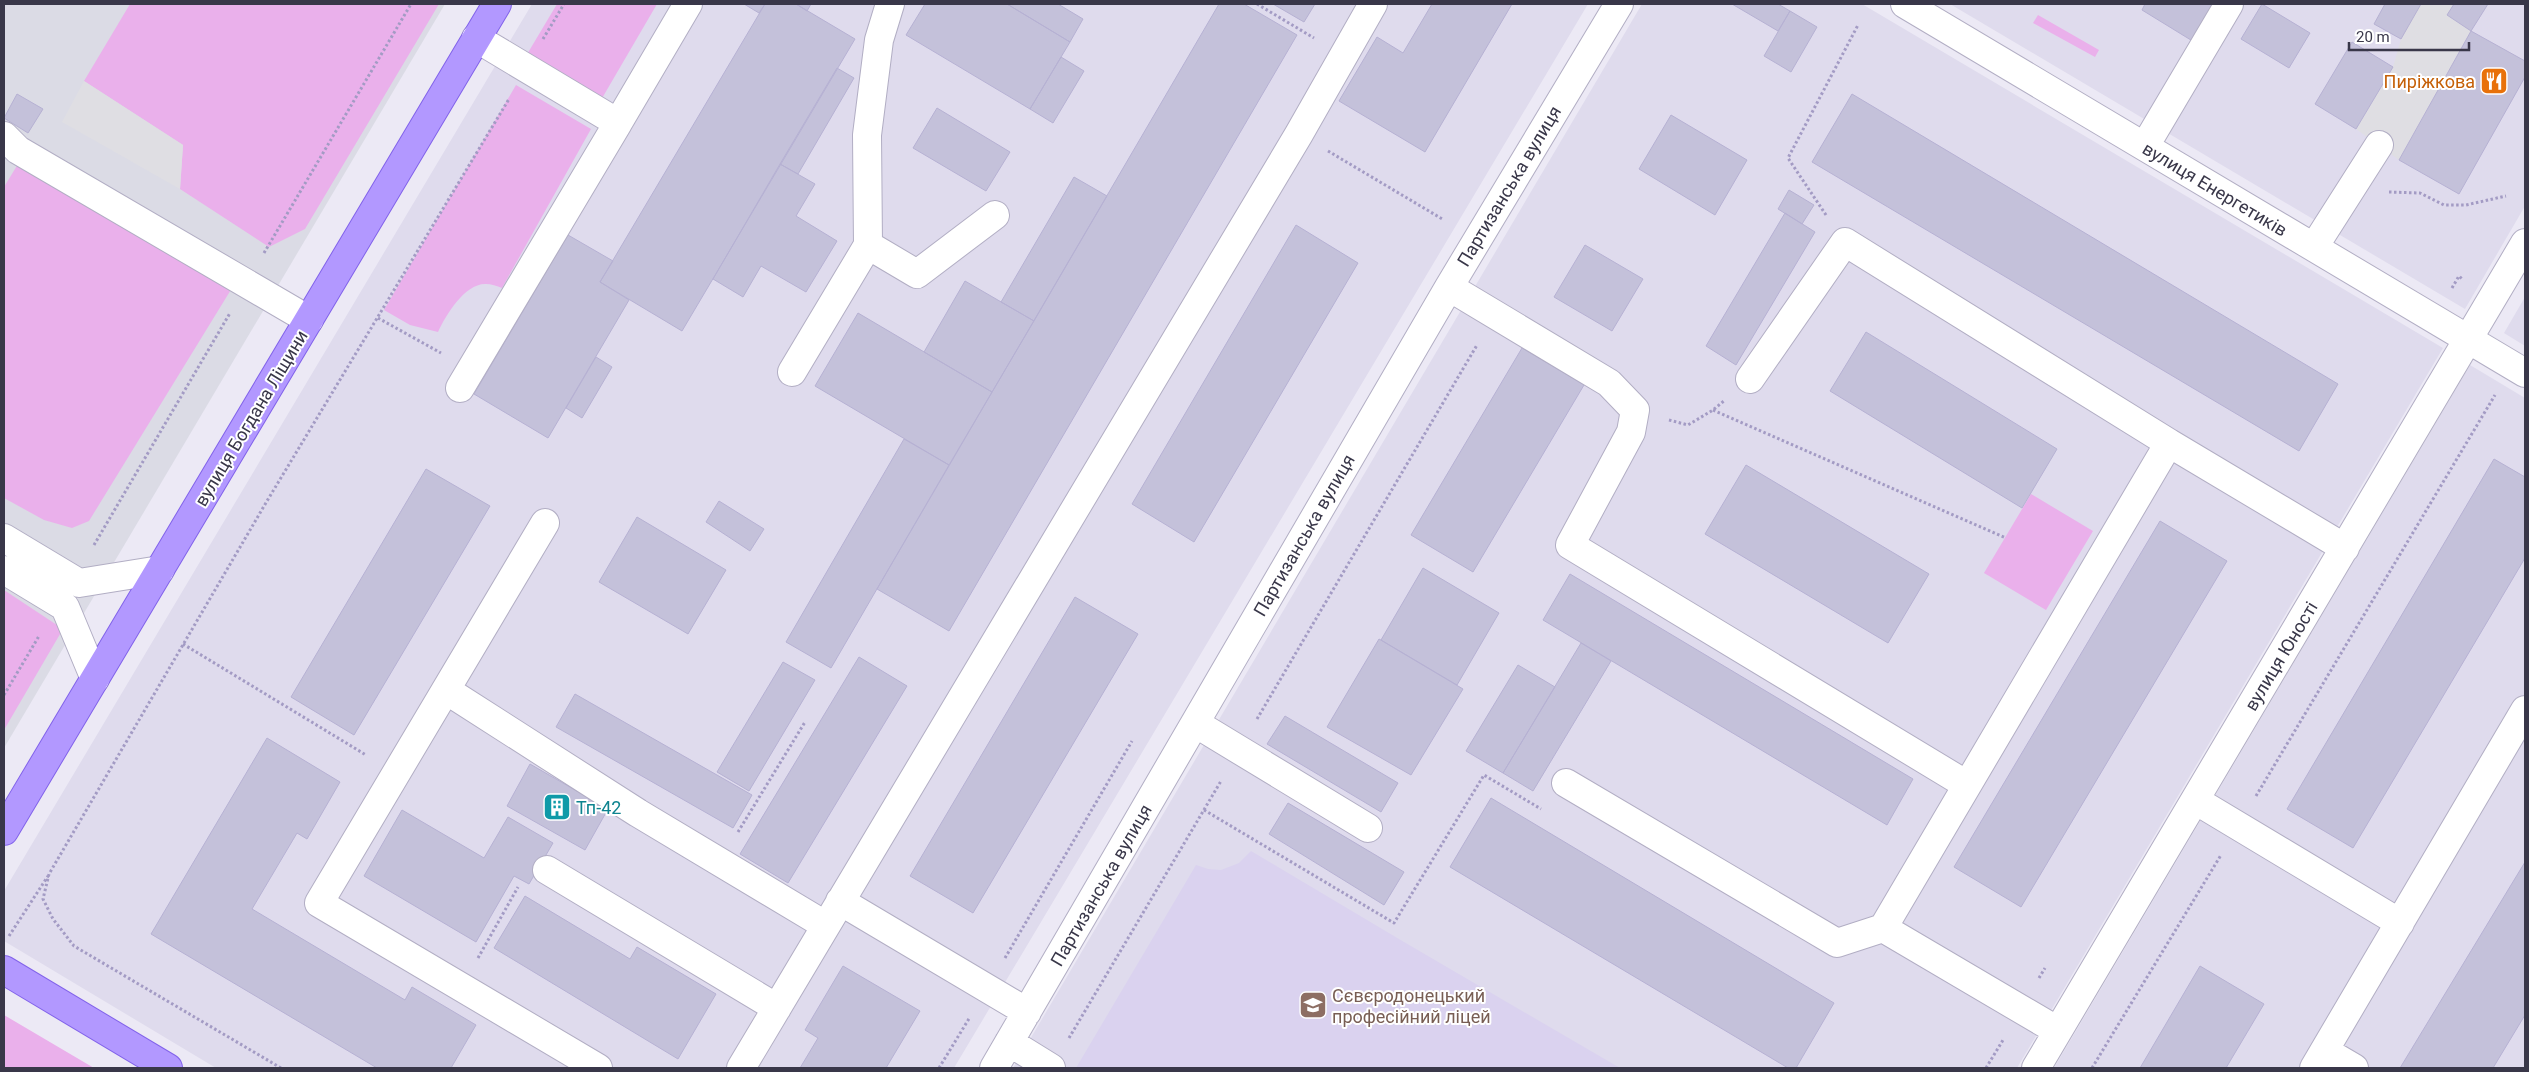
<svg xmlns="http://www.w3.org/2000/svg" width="2529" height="1072" font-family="Roboto,sans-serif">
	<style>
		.residential { fill: #dfdbed }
		.industrial { fill: #dbdbe5 }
		.education { fill: #dad2ef }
		.green { fill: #eab0eb }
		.parking { fill: #dfdee3 }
		.building { fill: #c4c1da; stroke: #b6b1d3 }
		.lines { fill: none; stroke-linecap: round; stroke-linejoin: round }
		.minor-casing { stroke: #b2aec4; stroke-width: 30 }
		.major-casing { stroke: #8263ea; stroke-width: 30 }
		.path { stroke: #a39bc4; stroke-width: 3; stroke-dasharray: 2.5 2.5; stroke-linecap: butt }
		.minor { stroke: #fff; stroke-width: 28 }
		.major { stroke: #b298ff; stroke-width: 28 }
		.labels { text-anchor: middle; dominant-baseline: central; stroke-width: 4; stroke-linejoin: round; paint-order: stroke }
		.food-label { font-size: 18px; fill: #c56008; stroke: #fff; text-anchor: end }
		.street-label { font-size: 18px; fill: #393749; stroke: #fff }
		.culture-label { font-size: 18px; fill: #0d838f; stroke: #fff; text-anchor: start }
		.education-label { font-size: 18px; fill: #785e54; stroke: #fff; text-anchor: start }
	</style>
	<rect width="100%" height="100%" fill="#ece9f5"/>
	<path class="residential" d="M532,4h1056l-634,1064h-738l-212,-127v-50z
		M1642,4h220l581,344 -426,720h-1004z
		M1950,4h575v202l-60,103z
		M2525,297v49l-21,-13z
		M2470,365l55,33v670h-471z"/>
	<path class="industrial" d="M4,4h441l-441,744z"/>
	<path class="education" d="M1251,851l153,91 216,126h-544l120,-203 12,4 13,1 18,-7z"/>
	<path class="green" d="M130,4h309l-134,225 -36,18 -89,-58 3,-44 -99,-64z
		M557,4h100l-56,96 -75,-44z
		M2038,15l61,35 -4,7 -62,-34z
		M516,85l75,44 -89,159c-5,-2 -11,-4 -16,-4 -21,-1 -40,31 -48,48l-28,-7 -26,-15z
		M18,164l214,124 -143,233 -17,7 -28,-8 -40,-22v-311z
		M2031,494l62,37 -47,79 -62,-37z
		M4,590l59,39 -59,101z
		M4,1015l90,53h-90z"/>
	<path class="parking" d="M2385,4h69l-6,11 23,16 -72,129 -43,-31 37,-62 8,-28 -27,-15z
		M84,81l99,64 -3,44 -118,-67z"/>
	<path class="building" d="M744,4h21l-6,9z
		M765,4h31l59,35 -173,292 -82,-49z
		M796,4h15l-4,7z
		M925,4h82l63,38 -40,67 -124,-74z
		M1007,4h51l25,15 -13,23z
		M1219,4h25l53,31 -348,596 -72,-42z
		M1273,4h42l-11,18z
		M1432,4h80l-87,148 -86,-51 38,-64 26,16z
		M1732,4h46l12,7 -12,20z
		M2145,4h78l-24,41 -57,-35z
		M2262,4l48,29 -21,35 -48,-29z
		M2385,4h36l-20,35 -27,-15z
		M2454,4h34l-17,27 -24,-16z
		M1790,11l27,16 -26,45 -27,-16z
		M2471,31l54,30v16l-66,117 -60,-34z
		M2352,42l41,25 -37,62 -41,-25z
		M1061,57l23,14 -31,52 -23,-14z
		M837,68l17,10 -56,96 -18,-10z
		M17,94l26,15 -15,24 -24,-15z
		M1852,94l486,290 -39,67 -487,-289z
		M937,108l73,44 -24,39 -73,-43z
		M1671,115l76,45 -32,55 -76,-46z
		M780,164l35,20 -19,32 41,25 -31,51 -45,-26 -18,31 -30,-18z
		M1074,177l33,19 -73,125 -33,-19z
		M1789,190l25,15 -12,19 -24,-15z
		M1785,213l30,19 -79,133 -30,-19z
		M1296,225l62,38 -164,279 -62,-38z
		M568,235l45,26 -13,21 29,18 -81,138 -74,-44z
		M1585,245l58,34 -31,52 -58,-34z
		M965,281l69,40 -42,71 -68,-40z
		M858,313l134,79 -43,73 -134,-79z
		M1866,332l191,117 -35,59 -192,-117z
		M1522,348l62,37 -111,187 -62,-37z
		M596,357l16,10 -30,51 -16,-10z
		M904,439l45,26 -118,203 -45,-26z
		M2494,459l31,18v81l-172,290 -66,-39z
		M1746,465l183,109 -41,69 -183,-109z
		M426,469l64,37 -136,229 -63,-38z
		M719,501l45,28 -14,22 -44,-29z
		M637,517l89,53 -38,64 -89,-52z
		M2160,521l67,40 -206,346 -67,-40z
		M1423,568l76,45 -42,72 -76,-45z
		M1570,574l343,205 -26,46 -344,-205z
		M1075,597l63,37 -165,279 -63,-37z
		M1379,639l84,50 -52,86 -84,-48z
		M1581,643l30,18 -78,130 -30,-18z
		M859,657l48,29 -119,197 -48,-29z
		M783,662l32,18 -66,111 -32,-19z
		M1518,665l37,22 -52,86 -37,-22z
		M575,694l177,101 -19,33 -177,-101z
		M1285,716l113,67 -17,29 -114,-68z
		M267,738l73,44 -33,57 -10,-6 -45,76 153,91 7,-13 64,38 -25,43h-74l-226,-134z
		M530,764l78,45 -23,41 -78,-44z
		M1491,798l343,205 -38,65h-8l-338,-201z
		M1288,803l116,69 -20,33 -115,-71z
		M402,810l82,48 24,-41 45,26 -24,41 -15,-8 -38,66 -112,-66z
		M2525,862v153l-32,53h-93z
		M525,896l105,63 7,-12 79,47 -38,65 -184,-111z
		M843,966l77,45 -34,57h-86l18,-30 -13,-8z
		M2200,966l64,38 -38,64h-86z"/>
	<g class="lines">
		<g class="minor-casing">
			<path id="minor" d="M1905,4l620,369
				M618,123l70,-119
				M4,136l14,14 291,170
				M2145,146l84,-142
				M868,245l49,29 78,-59
				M2314,247l65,-102
				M1449,287l160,96 26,27 -4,22 -61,113 397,240
				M792,372l76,-127 -1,-110 12,-95 11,-36
				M1750,379l95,-137 324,201
				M460,388l158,-265 -142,-85
				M545,523l-226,380 279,165
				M4,538l75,45 81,-13
				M4,570l61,37 30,72
				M446,690l192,123 187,112
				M1195,723l173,105
				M1566,783l271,160 46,-15
				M2195,800l205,123
				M547,870l230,138
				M840,901l187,111
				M2058,1031l-175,-103 286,-485 176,105
				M1009,1042l42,26
				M2325,1051l29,17
				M741,1068l558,-934 74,-130
				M994,1068l455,-781 170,-283
				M2036,1068l489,-825
				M2314,1068l211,-358"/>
		</g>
		<g class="major-casing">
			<path id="major" d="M4,831l493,-827
				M4,970l164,98"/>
		</g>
		<path class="path" d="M1257,4l57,34
			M543,39l21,-35
			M1328,151l116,69
			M2389,192l31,1 24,12h22l40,-9
			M1826,215l-38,-57 70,-133
			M264,253l147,-249
			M2452,288l7,-12 3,3
			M378,318l63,35
			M1713,410l293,128
			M1669,420l19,5 25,-15 12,-10
			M94,545l136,-232
			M183,644l183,111
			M4,695l35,-59
			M1257,719l220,-374
			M2256,796l239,-401
			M1204,810l190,113 90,-148 57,34
			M738,832l67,-110
			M9,936l39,-60
			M478,958l40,-71
			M1005,958l127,-217
			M2039,978l6,-10
			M1069,1038l152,-257
			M281,1068l-207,-122 -21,-27 -10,-20 6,-25 218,-373 242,-402
			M939,1068l31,-51
			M1986,1068l17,-28
			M2092,1068l129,-213"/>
		<use href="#minor" class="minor"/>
		<use href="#major" class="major"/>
	</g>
	<defs>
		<g id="restaurant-square" transform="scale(1.4375)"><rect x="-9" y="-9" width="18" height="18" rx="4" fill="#e8710a" stroke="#fff"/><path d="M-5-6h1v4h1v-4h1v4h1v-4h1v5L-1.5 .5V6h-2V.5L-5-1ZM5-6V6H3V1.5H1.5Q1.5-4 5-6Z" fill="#fff"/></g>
		<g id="building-square" transform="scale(1.4375)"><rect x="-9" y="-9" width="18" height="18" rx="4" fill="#0f9aa8" stroke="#fff"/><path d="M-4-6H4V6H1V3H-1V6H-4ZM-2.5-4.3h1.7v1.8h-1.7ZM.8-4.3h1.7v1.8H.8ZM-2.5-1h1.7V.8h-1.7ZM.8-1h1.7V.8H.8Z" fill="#fff"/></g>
		<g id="university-square" transform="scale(1.4375)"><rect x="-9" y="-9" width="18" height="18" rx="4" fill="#8d6e63" stroke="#fff"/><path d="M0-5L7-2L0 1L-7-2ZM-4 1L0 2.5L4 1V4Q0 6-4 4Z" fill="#fff"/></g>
	</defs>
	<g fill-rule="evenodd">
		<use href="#restaurant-square" x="2494" y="81"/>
		<use href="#building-square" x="557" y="807"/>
		<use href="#university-square" x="1313" y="1005"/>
	</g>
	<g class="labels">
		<g class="food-label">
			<text x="2475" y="81">Пиріжкова</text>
		</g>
		<g class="street-label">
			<text transform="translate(1509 186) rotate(-59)">Партизанська вулиця</text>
			<text transform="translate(2215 189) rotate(31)">вулиця Енергетиків</text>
			<text transform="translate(251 418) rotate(-59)">вулиця Богдана Ліщини</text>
			<text transform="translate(1304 535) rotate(-60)">Партизанська вулиця</text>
			<text transform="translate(2281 656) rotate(-59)">вулиця Юності</text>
			<text transform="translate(1101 885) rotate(-60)">Партизанська вулиця</text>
		</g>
		<g class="culture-label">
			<text x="576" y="807">Тп-42</text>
		</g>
		<g class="education-label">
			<text x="1332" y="995">Сєвєродонецький<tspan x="1332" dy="21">професійний ліцей</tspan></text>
		</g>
	</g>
	<rect width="2529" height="1072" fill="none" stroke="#393749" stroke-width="10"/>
	<path d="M2349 42v8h120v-8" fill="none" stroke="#393749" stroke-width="2.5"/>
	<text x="2356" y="42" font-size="15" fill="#393749" stroke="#ffffff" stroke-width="4" paint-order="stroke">20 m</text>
</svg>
